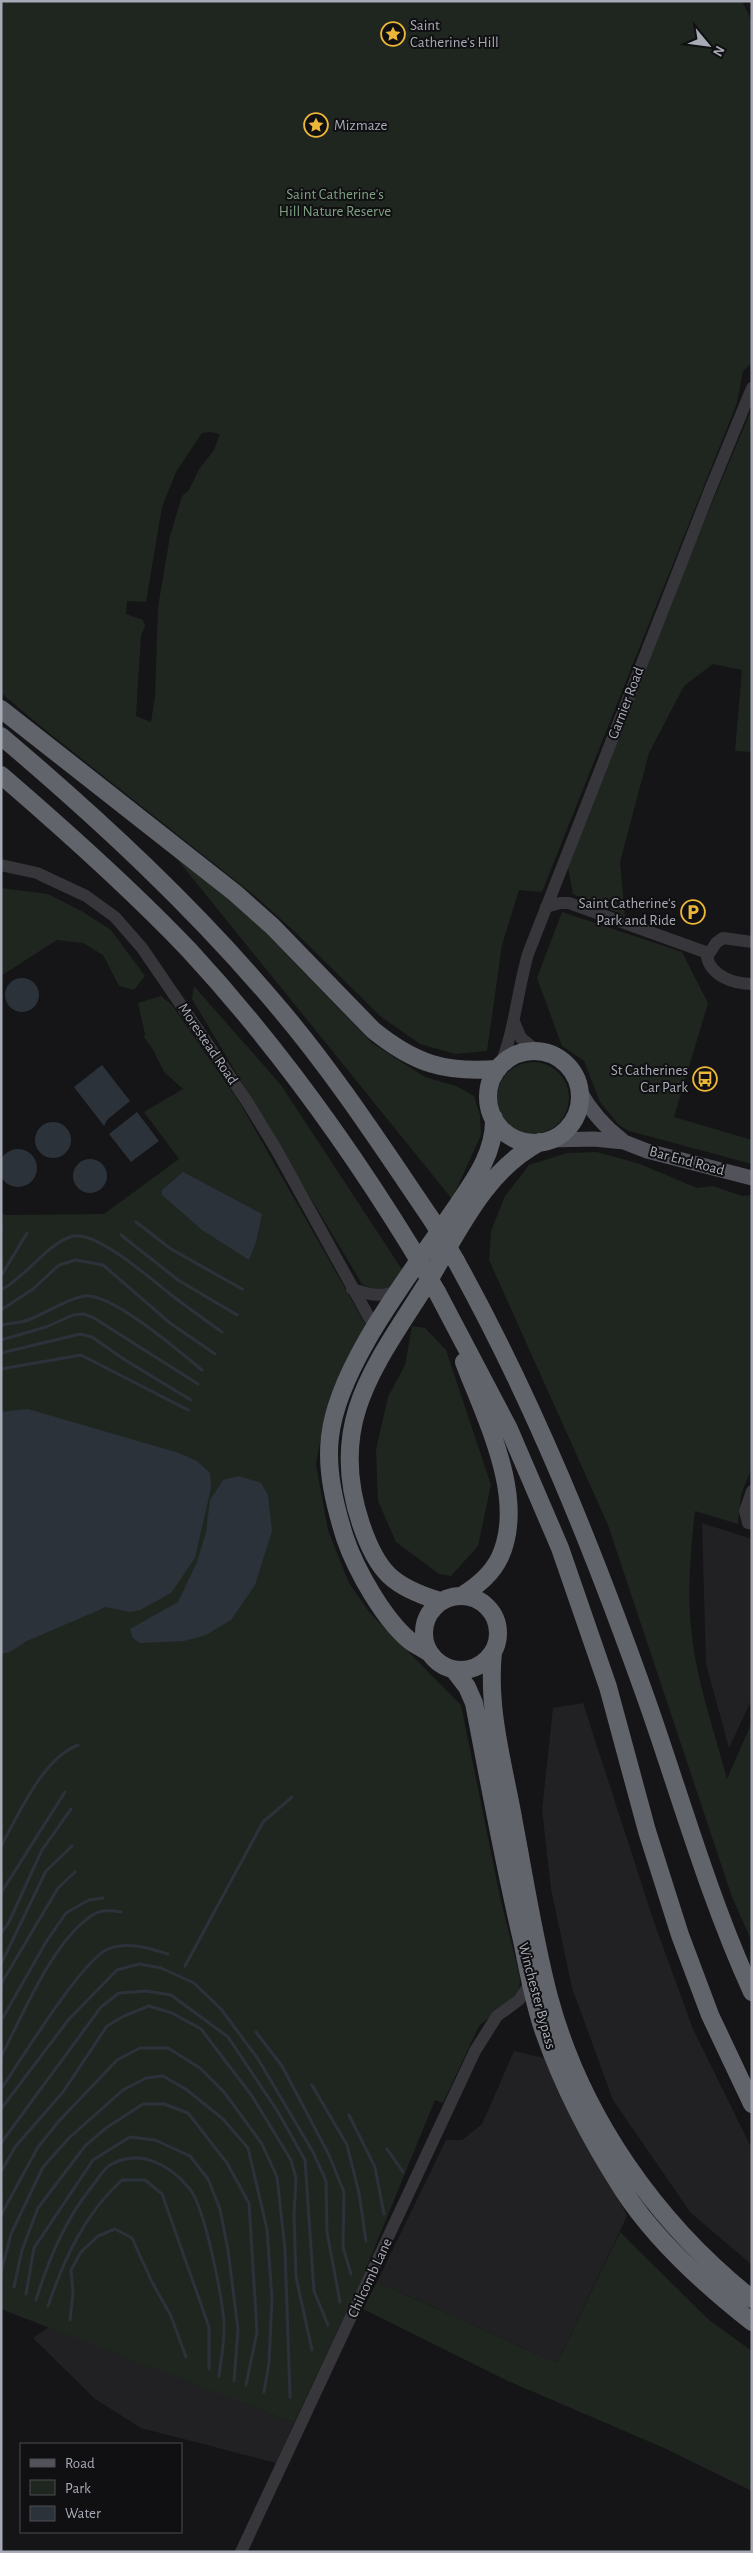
<svg xmlns="http://www.w3.org/2000/svg" width="753" height="2553" font-family="'Alegreya Sans',sans-serif">
	<style>
		.built { fill: #212023 }
		.green { fill: #1f2620; fill-rule: evenodd }
		.water { fill: #2b323a }
		.lines { fill: none; stroke-linecap: round; stroke-linejoin: round }
		.stream { stroke: #2b323a; stroke-width: 3 }
		.minor { stroke: #36363b; stroke-width: 12 }
		.major { stroke: #52535a; stroke-width: 15 }
		.highway { stroke: #62646c; stroke-width: 18 }
		.highway-bridge { stroke: #62646c; stroke-width: 18 }
		.labels { text-anchor: middle; dominant-baseline: central; stroke-width: 4; stroke-linejoin: round; paint-order: stroke }
		.poi-label { font-size: 15px; fill: #a7abb6; stroke: #100f11; text-anchor: start }
		.park-label { font-size: 15px; fill: #7ea082; stroke: #100f11 }
		.street-label { font-size: 15px; fill: #a7abb6; stroke: #100f11 }
	</style>
	<rect width="100%" height="100%" fill="#151416"/>
	<path class="built" d="M702,1523l50,16v160l-23,49 -23,-84z
		M583,1703l71,219 39,107 59,120v116l-62,-53 -77,-112 -41,-112 -21,-99 -9,-79 11,-102z
		M514,2051l34,8 79,157 -70,147 -180,-81 69,-142h16l20,-16z
		M49,2327l245,96 -18,40 -135,-35 -46,-29 -62,-61z"/>
	<path class="green" d="M1,1h741l10,20v342l-9,8 -6,32 -195,489 -23,-2 -17,55 -15,106 -32,3 -35,-10 -40,-28 -84,-83 -41,-37 -211,-167 -43,-36zM210,432l10,2 -6,16 -15,19 -10,21 -7,6 -12,40 -12,71 -3,89 -4,26 -15,-6 5,-80 4,-10 -2,-6 -17,-6 1,-13 19,1 16,-95 14,-35 26,-39z
		M752,408v344l-17,-1 7,-81 -29,-6 -29,22 -35,67 -29,109 5,54 -52,-22 -5,-27 102,-264z
		M177,859l65,49 130,135 53,34 31,9 18,10 6,19 1,20 -29,64z
		M1,888l47,6 35,18 28,18 34,46 -11,14 -15,-4 -16,-31 -20,-12 -26,-3 -56,36z
		M562,912l120,40 26,51 -34,114 78,23v24l-123,-33 -10,-6 -19,-23 -16,-41 -22,-15 -25,-68z
		M194,986l87,99 122,186 -9,17 -22,1 -10,-5 -170,-285z
		M161,996l11,9 68,98 127,224 -46,110 -5,27 12,66 21,53 21,30 91,92 40,196 19,76 -1,15 -40,34 -36,77 -8,-3 -74,181 -67,142 -293,-114v-1097l3,3 100,-1 75,-55 -35,-47 39,-23 -19,-17 -12,-24 -8,-11 1,-3 -7,-31z
		M497 1098a36 36 0 1 1 72 0a36 36 0 1 1-72 0Z
		M597,1152l43,12 57,24 16,-2 29,10 10,-1v272l-11,28 -3,29 -43,-13c-4,37 -8,77 -4,115 4,51 23,103 36,153l25,-57v220l-20,-45 -124,-372 -119,-265 2,-29 14,-35 24,-31 38,-12z
		M412,1326l13,2 21,22 45,135 -13,61 -27,30 -12,-2 -43,-32 -18,-41 -2,-51 12,-53 17,-32z
		M620,2232l89,88 43,31v140l-88,-43 -156,-67 -145,-72 14,-27 180,81z"/>
	<path class="water" d="M5 995a17 17 0 1 1 34 0a17 17 0 1 1-34 0Z
		M102,1065l28,36 -23,19 -3,6 -30,-39z
		M137,1112l22,29 -28,21 -22,-28z
		M35 1140a18 18 0 1 1 36 0a18 18 0 1 1-36 0Z
		M-1 1168a19 19 0 1 1 38 0a19 19 0 1 1-38 0Z
		M73 1176a17 17 0 1 1 34 0a17 17 0 1 1-34 0Z
		M183,1172l79,42 -6,28 -7,18 -47,-30 -40,-35v-5z
		M28,1409l151,44 18,8 13,12 1,15 -16,70 -24,35 -31,17 -10,2 -24,-5 -79,34 -17,11 -9,2v-242z
		M239,1476l22,7 7,12 4,36 -17,54 -24,35 -25,15 -22,6 -44,2 -7,-5 -3,-9 48,-27 19,-40 9,-30 4,-32 13,-20z"/>
	<g class="lines">
		<path class="stream" d="M136,1222l35,27 71,40
			M1,1227v-1
			M121,1235l57,45 59,35
			M1,1276l26,-43
			M1,1290c26,-14 44,-44 69,-53 23,-10 82,43 100,57 17,13 35,26 52,38
			M1,1310l32,-21 26,-24 17,-5 27,5 67,58 45,31
			M1,1325c9,-2 19,-2 27,-5 19,-7 36,-20 56,-24 27,-4 96,56 118,74
			M1,1340l45,-13 27,-12 11,-1 10,4 104,66
			M1,1353l79,-19 12,3 33,23 66,40
			M1,1369l80,-14 107,55
			M1,1846c18,-32 41,-87 77,-101
			M1,1893l64,-101
			M1,1933l7,-9 34,-74 29,-41
			M1,1964l45,-93 26,-25
			M185,1966l78,-144 29,-25
			M1,1984l57,-96 17,-16
			M1,2021l45,-79 20,-29 23,-13 14,-2
			M256,2032l26,34 47,89 15,37 -1,55 8,27
			M1,2057c22,-43 51,-114 90,-141 9,-7 20,-6 30,-4
			M312,2085l35,60 12,48 7,48
			M1,2089c20,-29 80,-128 107,-140 20,-8 40,-1 60,5
			M1,2109l68,-90 48,-49 22,-6 22,4 33,15 27,26 37,50 55,93 13,29 1,51 13,70
			M349,2115l26,52 9,47
			M1,2143l100,-136 18,-14 27,-2 25,4 57,42 50,75 27,48 9,131 14,34
			M387,2149l16,23
			M1,2172l14,-25 48,-55 44,-66 17,-10 25,-10 23,7 29,16 51,67 39,64 5,18 -2,37 2,62 16,73
			M1,2215l37,-68 21,-26 58,-61 23,-12h28l32,20 24,24 38,52 15,33 8,72 5,148
			M1,2272l10,-38 32,-67 26,-29 54,-48 23,-12 17,-2 24,14 36,29 25,29 19,81 5,70 -3,64 -5,29
			M14,2287l8,-37 16,-42 47,-62 21,-18 37,-24h21l24,9 39,50 22,40 8,129 -11,53
			M26,2294l8,-46 59,-88 37,-23 25,3 35,16 18,23 12,30 8,41 10,79 -4,52
			M36,2300c13,-42 29,-80 57,-115 5,-6 10,-16 17,-20 29,-17 59,-1 79,23 16,18 33,109 35,135 1,17 -3,36 -5,53
			M48,2306c16,-47 37,-93 74,-126h23l17,14 47,133v42
			M70,2320l3,-27 -2,-23 10,-18 17,-16 17,-7 17,9 20,44 19,34 15,41"/>
		<path class="minor" d="M1,865l36,8 49,23 29,21 27,31 104,152 30,49 99,179
			M546,907l14,-4h9l139,50
			M752,942l-29,-4 -7,5 -9,14c4,19 27,27 45,27
			M514,1022l7,16 16,13
			M500,1066c15,-36 17,-74 28,-112l182,-464 42,-102
			M352,1289c18,6 30,9 48,1
			M752,1491l-7,20 3,12 4,1
			M241,2552l234,-501 22,-35 22,-16 12,-18"/>
		<path class="major" d="M579,1090c12,22 26,37 44,51
			M549,1140l45,-1 30,3 23,9 105,27"/>
		<path class="highway" d="M1,709l234,184 37,33 101,104c42,34 72,43 125,39
			M1,736c99,84 194,172 278,272 56,66 104,140 153,212
			M1,775c65,56 129,113 188,175 85,92 158,193 223,299
			M488 1097a46 46 0 1 1 92 0a46 46 0 1 1-92 0Z
			M456,1261c78,141 137,288 191,440 34,97 62,197 105,291
			M437,1292l72,137 51,119 48,139 39,144 33,104 30,80 42,89
			M463,1595c15,-10 29,-21 37,-38 27,-59 -15,-139 -36,-195
			M424 1633a37 37 0 1 1 74 0a37 37 0 1 1-74 0Z
			M440,1601c-47,-14 -63,-29 -79,-77 -36,-106 19,-164 71,-249 29,-49 55,-105 108,-133
			M428,1652c-6,-4 -13,-7 -19,-12 -26,-22 -53,-70 -64,-102 -10,-32 -19,-67 -15,-101 8,-73 83,-166 124,-227 19,-28 41,-56 40,-92
			M493,1652c-6,59 11,114 21,171 11,58 20,117 35,174 32,119 107,226 203,302
			M454,1670l13,17 7,16c15,78 29,156 47,233 7,32 12,65 23,96 19,54 48,110 79,158 33,51 82,95 129,132"/>
		<path class="highway-bridge" d="M432,1220l24,41
			M412,1249l25,43"/>
	</g>
	<defs>
		<g id="sight-ring" transform="scale(1.25)"><circle r="9.5" fill="#100f11" stroke="#ecb737" stroke-width="1.5"/><path d="M0-6L1.8-2.2L6-1.7L2.9 1.2L3.7 5.4L0 3.3L-3.7 5.4L-2.9 1.2L-6-1.7L-1.8-2.2Z" fill="#ecb737"/></g>
		<g id="parking-ring" transform="scale(1.25)"><circle r="9.5" fill="#100f11" stroke="#ecb737" stroke-width="1.5"/><path d="M-3.5-5.5H1a3.5 3.5 0 0 1 0 7H-1V5.5H-3.5ZM-1-3.4V-.6H.8a1.4 1.4 0 0 0 0-2.8Z" fill="#ecb737"/></g>
		<g id="bus-ring" transform="scale(1.25)"><circle r="9.5" fill="#100f11" stroke="#ecb737" stroke-width="1.5"/><path d="M-5-6H5V4H4V6H2V4H-2V6H-4V4H-5ZM-3.5-4V0h7V-4ZM-3.5 1.2v1.5H-2V1.2ZM2 1.2v1.5H3.5V1.2Z" fill="#ecb737"/></g>
	</defs>
	<g fill-rule="evenodd">
		<use href="#sight-ring" x="393" y="34"/>
		<use href="#sight-ring" x="316" y="125"/>
		<use href="#parking-ring" x="693" y="912"/>
		<use href="#bus-ring" x="705" y="1079"/>
	</g>
	<g class="labels">
		<g class="poi-label">
			<text x="410" y="25">Saint<tspan x="410" dy="17">Catherine's Hill</tspan></text>
			<text x="334" y="125">Mizmaze</text>
			<text x="676" y="903" text-anchor="end">Saint Catherine's<tspan x="676" dy="17">Park and Ride</tspan></text>
			<text x="688" y="1070" text-anchor="end">St Catherines<tspan x="688" dy="17">Car Park</tspan></text>
		</g>
		<g class="park-label">
			<text x="335" y="194">Saint Catherine's<tspan x="335" dy="17">Hill Nature Reserve</tspan></text>
		</g>
		<g class="street-label">
			<text transform="translate(626 703) rotate(-69)">Garnier Road</text>
			<text transform="translate(208 1044) rotate(56)">Morestead Road</text>
			<text transform="translate(687 1161) rotate(15)">Bar End Road</text>
			<text transform="translate(537 1996) rotate(75)">Winchester Bypass</text>
			<text transform="translate(370 2278) rotate(-65)">Chilcomb Lane</text>
		</g>
	</g>
	<rect width="753" height="2553" fill="none" stroke="#a7abb6" stroke-width="5"/>
	<rect x="20" y="2443" width="162" height="90" fill="#100f11" stroke="#4c4d53"/>
	<rect x="30" y="2459" width="25" height="8" fill="#52535a" stroke="#4c4d53"/>
	<text x="65" y="2468" font-size="15" fill="#a7abb6">Road</text>
	<rect x="30" y="2480" width="25" height="15" fill="#1f2620" stroke="#4c4d53"/>
	<text x="65" y="2493" font-size="15" fill="#a7abb6">Park</text>
	<rect x="30" y="2506" width="25" height="15" fill="#2b323a" stroke="#4c4d53"/>
	<text x="65" y="2518" font-size="15" fill="#a7abb6">Water</text>
	<g transform="translate(708 45) rotate(119)" stroke="#100f11" stroke-width="4" paint-order="stroke">
	<path d="M0-4L9 19L0 12L-9 19Z" fill="#a7abb6"/>
	<text y="-8" font-size="14" font-weight="bold" text-anchor="middle" fill="#a7abb6">N</text>
	</g>
</svg>
